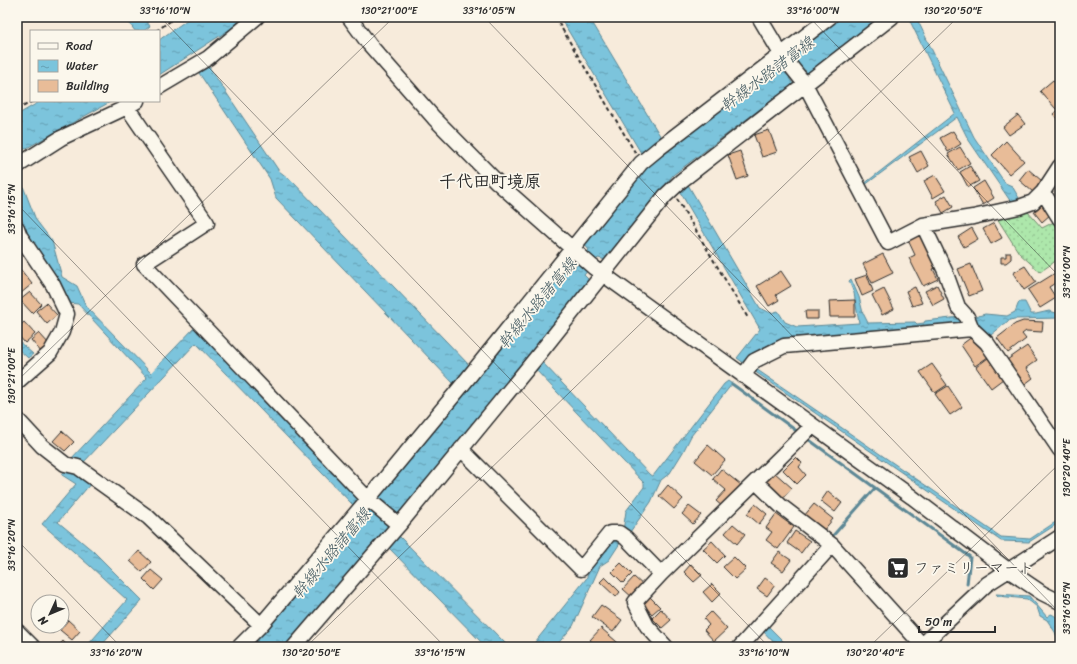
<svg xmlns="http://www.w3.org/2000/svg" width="1077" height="664" font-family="Sriracha,'Klee One',sans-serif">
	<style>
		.garden { fill: url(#garden-dots); stroke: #6c896b }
		.water { fill: url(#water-ripples); stroke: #5b8795 }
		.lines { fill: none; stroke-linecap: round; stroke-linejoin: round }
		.stream { stroke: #5b8795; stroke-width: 3 }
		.building { fill: #e8bc98; stroke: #2b2b2b }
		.minor-casing { stroke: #2b2b2b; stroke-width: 17 }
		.path { stroke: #2b2b2b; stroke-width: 2; stroke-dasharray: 4 3; stroke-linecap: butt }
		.minor { stroke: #fbf7ec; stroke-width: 14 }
		.ticks { fill: none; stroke: #2b2b2b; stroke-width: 1; stroke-opacity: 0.45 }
		.labels { text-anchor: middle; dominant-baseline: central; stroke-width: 3.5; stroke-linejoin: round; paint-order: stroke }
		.poi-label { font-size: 15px; fill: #2b2b2b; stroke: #fbf7ec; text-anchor: start }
		.water-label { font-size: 16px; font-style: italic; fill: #435960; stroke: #fbf7ec }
		.quarter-label { font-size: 17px; font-weight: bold; fill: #2b2b2b; stroke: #fbf7ec }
		.neatline { fill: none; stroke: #2b2b2b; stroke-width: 1.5 }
		.ticks-label { font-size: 10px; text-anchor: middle; fill: #2b2b2b }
	</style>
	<defs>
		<pattern id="garden-dots" width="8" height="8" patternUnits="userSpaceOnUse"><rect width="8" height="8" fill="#ade7ab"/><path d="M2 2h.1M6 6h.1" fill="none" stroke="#95c693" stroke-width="1.8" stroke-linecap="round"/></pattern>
		<pattern id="water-ripples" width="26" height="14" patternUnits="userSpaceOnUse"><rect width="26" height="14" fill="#7bc4dc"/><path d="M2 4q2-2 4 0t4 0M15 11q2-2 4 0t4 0" fill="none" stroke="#659fb3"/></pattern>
	</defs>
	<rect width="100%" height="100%" fill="#f7ebdb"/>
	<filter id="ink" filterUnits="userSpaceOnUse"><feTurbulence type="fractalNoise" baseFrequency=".025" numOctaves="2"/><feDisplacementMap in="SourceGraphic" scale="8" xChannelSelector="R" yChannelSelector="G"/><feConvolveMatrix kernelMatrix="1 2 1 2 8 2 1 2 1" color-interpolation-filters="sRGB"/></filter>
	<g filter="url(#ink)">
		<path class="garden" d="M1027,211l15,17 16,-8 2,3v35l-20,14 -21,-19 -22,-35z"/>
		<path class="water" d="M125,17h18l7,9 -6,5h-9z
			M191,17h52l-11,11 -73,47v-35z
			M560,17h29l73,122 -21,14z
			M840,17h40l-73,56 -2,-3 -3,2 -9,-11 3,-3 -4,-5z
			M908,17h8l58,120 31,46 7,3 7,12 -8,4 -43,-63 -11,-22 -92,68 -1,-1 91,-71z
			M780,62l12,14 -3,2 4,6 -120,91 -67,85 -8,-2 -14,17 7,7 -200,243 -103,122h-38l120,-139 132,-161 66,-84 7,4 14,-17 -5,-6 63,-78z
			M209,67l70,104 13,10 178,185 -15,19 -179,-187 -6,-19 -71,-106z
			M41,101h71l-89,49 -6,5v-40z
			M21,181l15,39 16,21 10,36 15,9 9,20 65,67 45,-47 165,171 -8,8 -157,-162 -113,120 9,19 -34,40 35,29 49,49 -42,47h-14l41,-47 -37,-34 -48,-42 34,-40 -14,-9 8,-15 77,-82 -69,-74 -10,-1 -34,-54 -17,-42v-25z
			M687,183l73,125 11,5 7,-2 7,11 12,5 62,-4 -5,-30 -5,-12 2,-2 8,18 4,16 5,10 47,-1 2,2 7,-1 1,-2 35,-4 2,4 -1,3 -35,3 -2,-2 -6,1 -1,2 -134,10 -31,15 -7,11 -8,-6 23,-29 -81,-139z
			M1019,302h6l6,12h5l13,-3 11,3v4l-46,1 -6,2 -17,14 -4,-1 -13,-13 1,-4 10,-3 22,2 8,-4z
			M17,340l16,14 -5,4 -11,-10z
			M541,361l109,114 3,1 71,-92 4,-3 4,3 -41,52 -8,16 -13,21 -9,7 -10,22 -21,30 -4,2 -17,26 -9,6 -27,60 -18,21h-24l55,-68 8,-19 17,-20 12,-9 3,-20 18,-24v-4l-110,-115z
			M756,369l245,168 29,2 30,-20v3l-31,20 -28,-1 -247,-170z
			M398,535l111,112h-23l-98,-100z
			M996,594l33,2 18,21 4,-3c13,5 9,16 9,29l-3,-6 -2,-5 -8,-12 -7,-4 -3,-9 -10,-8 -29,-3z
			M767,625l22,22h-11l-16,-17z"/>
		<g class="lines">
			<path class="stream" d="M732,384l66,48
				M808,439l162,118 -3,27
				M830,539l45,-51"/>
		</g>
		<path class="building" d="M1053,80l7,9v17l-4,3 -16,-18z
			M1060,109v13l-7,-8z
			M1018,115l7,9 -16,11 -6,-8z
			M769,130l8,22 -15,5 -8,-22z
			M953,131l8,13 -13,8 -8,-14z
			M1006,141l18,20 -15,13 -17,-19z
			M960,147l10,16 -12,7 -10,-16z
			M740,151l8,25 -11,4 -9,-25z
			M921,151l8,15 -11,7 -9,-16z
			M970,166l9,15 -11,6 -8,-15z
			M1028,169l14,12 -9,11 -14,-12z
			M935,175l10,16 -12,7 -9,-17z
			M984,181l10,17 -11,7 -10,-17z
			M1060,193v13l-6,-5z
			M946,195l7,12 -10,6 -7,-12z
			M1043,204l8,10 -9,8 -8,-10z
			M994,223l8,15 -11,6 -8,-15z
			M972,228l6,11 -14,8 -6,-10z
			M920,232l18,35 -5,2 5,10 -15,7 -14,-28 6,-3 -8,-17z
			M1006,253h5v6l-5,4h-5v-6h5z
			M883,254l10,19 -21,10 -9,-19z
			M971,264l11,27 -13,5 -11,-27z
			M1025,266l11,16 -12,8 -11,-17z
			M21,270l11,14 -12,10 -3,-4v-16z
			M1060,270v10l-11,7 7,11 -16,10 -12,-18z
			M781,271l10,15 -15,9 3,5 -10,6 -12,-20z
			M867,275l6,16 -11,5 -7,-17z
			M937,285l7,14 -11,6 -8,-14z
			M915,287l7,16 -10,3 -6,-15z
			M884,289l10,20 -12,6 -10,-20z
			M30,292l11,12 -9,9 -12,-13z
			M1060,299v9h-2l-2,-8z
			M855,300v17h-25l-1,-16z
			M46,303l11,12 -10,9 -11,-13z
			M805,311h13v8h-12z
			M1023,321l20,1 -1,10 -16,-1 -4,3 4,5 -18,14 -11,-15 18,-14z
			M24,322l11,12 -10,9 -8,-9v-6z
			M39,333l11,12 -8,8 -11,-13z
			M973,336l15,21 -13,9 -14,-21z
			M1027,346l10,14 -11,8 7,10 -8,6 -18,-24z
			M988,358l15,21 -12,9 -15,-21z
			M932,364l15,21 -12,8 -15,-21z
			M948,386l14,21 -12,8 -15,-21z
			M62,431l12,11 -9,9 -12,-10z
			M708,445l17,15 -13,15 -17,-14z
			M796,457l6,6 -3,4 7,8 -9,9 -14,-14z
			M721,469l20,16 -18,22 -7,-6 10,-11 -13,-11z
			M774,472l18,16 -11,12 -17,-16z
			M668,485l15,14 -9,10 -15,-13z
			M828,491l14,12 -7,9 -14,-11z
			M755,504l12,10 -8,10 -12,-10z
			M814,504l19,15 -10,12 -19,-15z
			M689,506l12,9 -8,9 -11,-10z
			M776,514l18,13 -16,22 -12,-9 6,-8 -6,-4z
			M733,524l12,10 -8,10 -12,-11z
			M795,531l15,10 -9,12 -14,-10z
			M712,541l13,14 -8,8 -14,-14z
			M139,551l12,11 -9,10 -12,-11z
			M779,552l12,8 -8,11 -12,-8z
			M734,557l12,12 -11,10 -12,-12z
			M621,563l11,11 -9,9 -11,-11z
			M691,564l11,11 -8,7 -10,-10z
			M151,570l12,10 -9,10 -11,-11z
			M605,577l15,15 -4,5 -16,-15z
			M634,577l10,9 -11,12 -10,-9z
			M765,578l10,7 -8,11 -10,-7z
			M712,584l9,9 -9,9 -9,-10z
			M649,596l11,11 -8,7 -10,-11z
			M601,605l21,15 -9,12 -21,-15z
			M661,609l10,11 -9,8 -10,-10z
			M711,612l16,17 -13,12 -10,-11 5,-5 -5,-6z
			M68,620l12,11 -8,9 -12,-10z
			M601,628l16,14 -5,5h-14l-8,-7z
			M63,641l6,6h-12z"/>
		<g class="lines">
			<g class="minor-casing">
				<path id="minor" d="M349,17l20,27 65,74 63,64 96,85 319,230 96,73 34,23 18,9
					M759,17l22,37 24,30 83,159 35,-18 50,-8 46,-10 14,-5 10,-10 17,-26
					M159,87l49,-29 49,-41
					M127,107l80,116 -63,41 224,235 31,26
					M17,166l44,-28 66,-31 10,-6
					M1043,192l17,27
					M923,225l22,46 13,36 9,10 5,12 15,14 73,107
					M17,228l3,8 33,49 14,29 -5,18 -12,21 -33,29
					M743,376l11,-15 30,-15 188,-17
					M17,419l25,27 23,18 13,3 70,50 113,108
					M461,449l120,120 29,-36h9l7,5 35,36
					M756,482l25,24 51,39 90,100
					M17,631l16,16
					M239,647l22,-22 107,-126 96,-116 177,-220 17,-14 172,-132
					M294,647l105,-122 137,-167 129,-162 16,-15 211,-164
					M666,647l-19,-21 -12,-24 26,-28 145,-142 5,-7
					M740,647l92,-102
					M920,647l67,-63 73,-47"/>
			</g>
			<path class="path" d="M555,17l81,137
				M156,31l20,-14
				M17,110l16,-9
				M677,199l71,119"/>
			<use href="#minor" class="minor"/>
		</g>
	</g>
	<path class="ticks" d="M160,17l609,630M484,17l576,596M809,17l251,260M17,204l428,443M17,381l377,-364M17,540l104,107M306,647l652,-630M869,647l191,-184"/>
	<defs>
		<g id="supermarket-square" transform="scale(1.15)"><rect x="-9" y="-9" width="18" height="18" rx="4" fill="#2b2b2b" stroke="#fbf7ec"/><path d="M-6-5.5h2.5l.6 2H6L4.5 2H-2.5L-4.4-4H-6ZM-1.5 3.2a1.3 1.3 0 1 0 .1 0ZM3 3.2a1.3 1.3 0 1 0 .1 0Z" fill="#fff"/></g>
	</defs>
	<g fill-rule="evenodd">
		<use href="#supermarket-square" x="898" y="568"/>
	</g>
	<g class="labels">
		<g class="poi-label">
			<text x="914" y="568">ファミリーマート</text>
		</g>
		<g class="water-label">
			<text transform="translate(767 74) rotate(-37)">幹線水路諸富線</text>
			<text transform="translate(537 303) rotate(-50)">幹線水路諸富線</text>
			<text transform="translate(331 553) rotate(-50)">幹線水路諸富線</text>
		</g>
		<g class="quarter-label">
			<text x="490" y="181">千代田町境原</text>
		</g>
	</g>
	<rect width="1077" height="664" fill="none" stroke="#fbf7ec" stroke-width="44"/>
	<rect x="30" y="30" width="130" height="72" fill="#fbf7ec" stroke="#a8a59f"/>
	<rect x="38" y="43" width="20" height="6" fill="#fbf7ec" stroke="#a8a59f"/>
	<text x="66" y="50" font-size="12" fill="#2b2b2b">Road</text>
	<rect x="38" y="60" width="20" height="12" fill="url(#water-ripples)" stroke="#a8a59f"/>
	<text x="66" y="70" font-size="12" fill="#2b2b2b">Water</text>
	<rect x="38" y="80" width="20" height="12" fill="#e8bc98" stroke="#a8a59f"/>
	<text x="66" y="90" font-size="12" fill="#2b2b2b">Building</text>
	<g transform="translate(50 614) rotate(226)"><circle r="19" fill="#fbf7ec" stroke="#a8a59f"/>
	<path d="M0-3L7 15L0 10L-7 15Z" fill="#2b2b2b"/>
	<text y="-6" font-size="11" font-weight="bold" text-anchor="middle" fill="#2b2b2b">N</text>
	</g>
	<path d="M919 626v6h76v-6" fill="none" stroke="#2b2b2b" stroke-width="2"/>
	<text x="925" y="626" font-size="12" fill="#2b2b2b" stroke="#fbf7ec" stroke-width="3" paint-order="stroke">50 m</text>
	<rect x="22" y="22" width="1033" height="620" class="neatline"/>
	<g class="ticks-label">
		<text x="165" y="14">33°16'10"N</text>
		<text x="389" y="14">130°21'00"E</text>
		<text x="489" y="14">33°16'05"N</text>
		<text x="813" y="14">33°16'00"N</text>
		<text x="953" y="14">130°20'50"E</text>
		<text transform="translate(11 209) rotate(-90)" y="4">33°16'15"N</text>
		<text transform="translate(1066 272) rotate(-90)" y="4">33°16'00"N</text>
		<text transform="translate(11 376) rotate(-90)" y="4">130°21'00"E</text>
		<text transform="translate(1066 468) rotate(-90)" y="4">130°20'40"E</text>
		<text transform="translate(11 545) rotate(-90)" y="4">33°16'20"N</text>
		<text transform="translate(1066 608) rotate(-90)" y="4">33°16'05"N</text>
		<text x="116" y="656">33°16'20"N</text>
		<text x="311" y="656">130°20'50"E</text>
		<text x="440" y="656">33°16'15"N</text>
		<text x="764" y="656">33°16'10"N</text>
		<text x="875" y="656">130°20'40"E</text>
	</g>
</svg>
